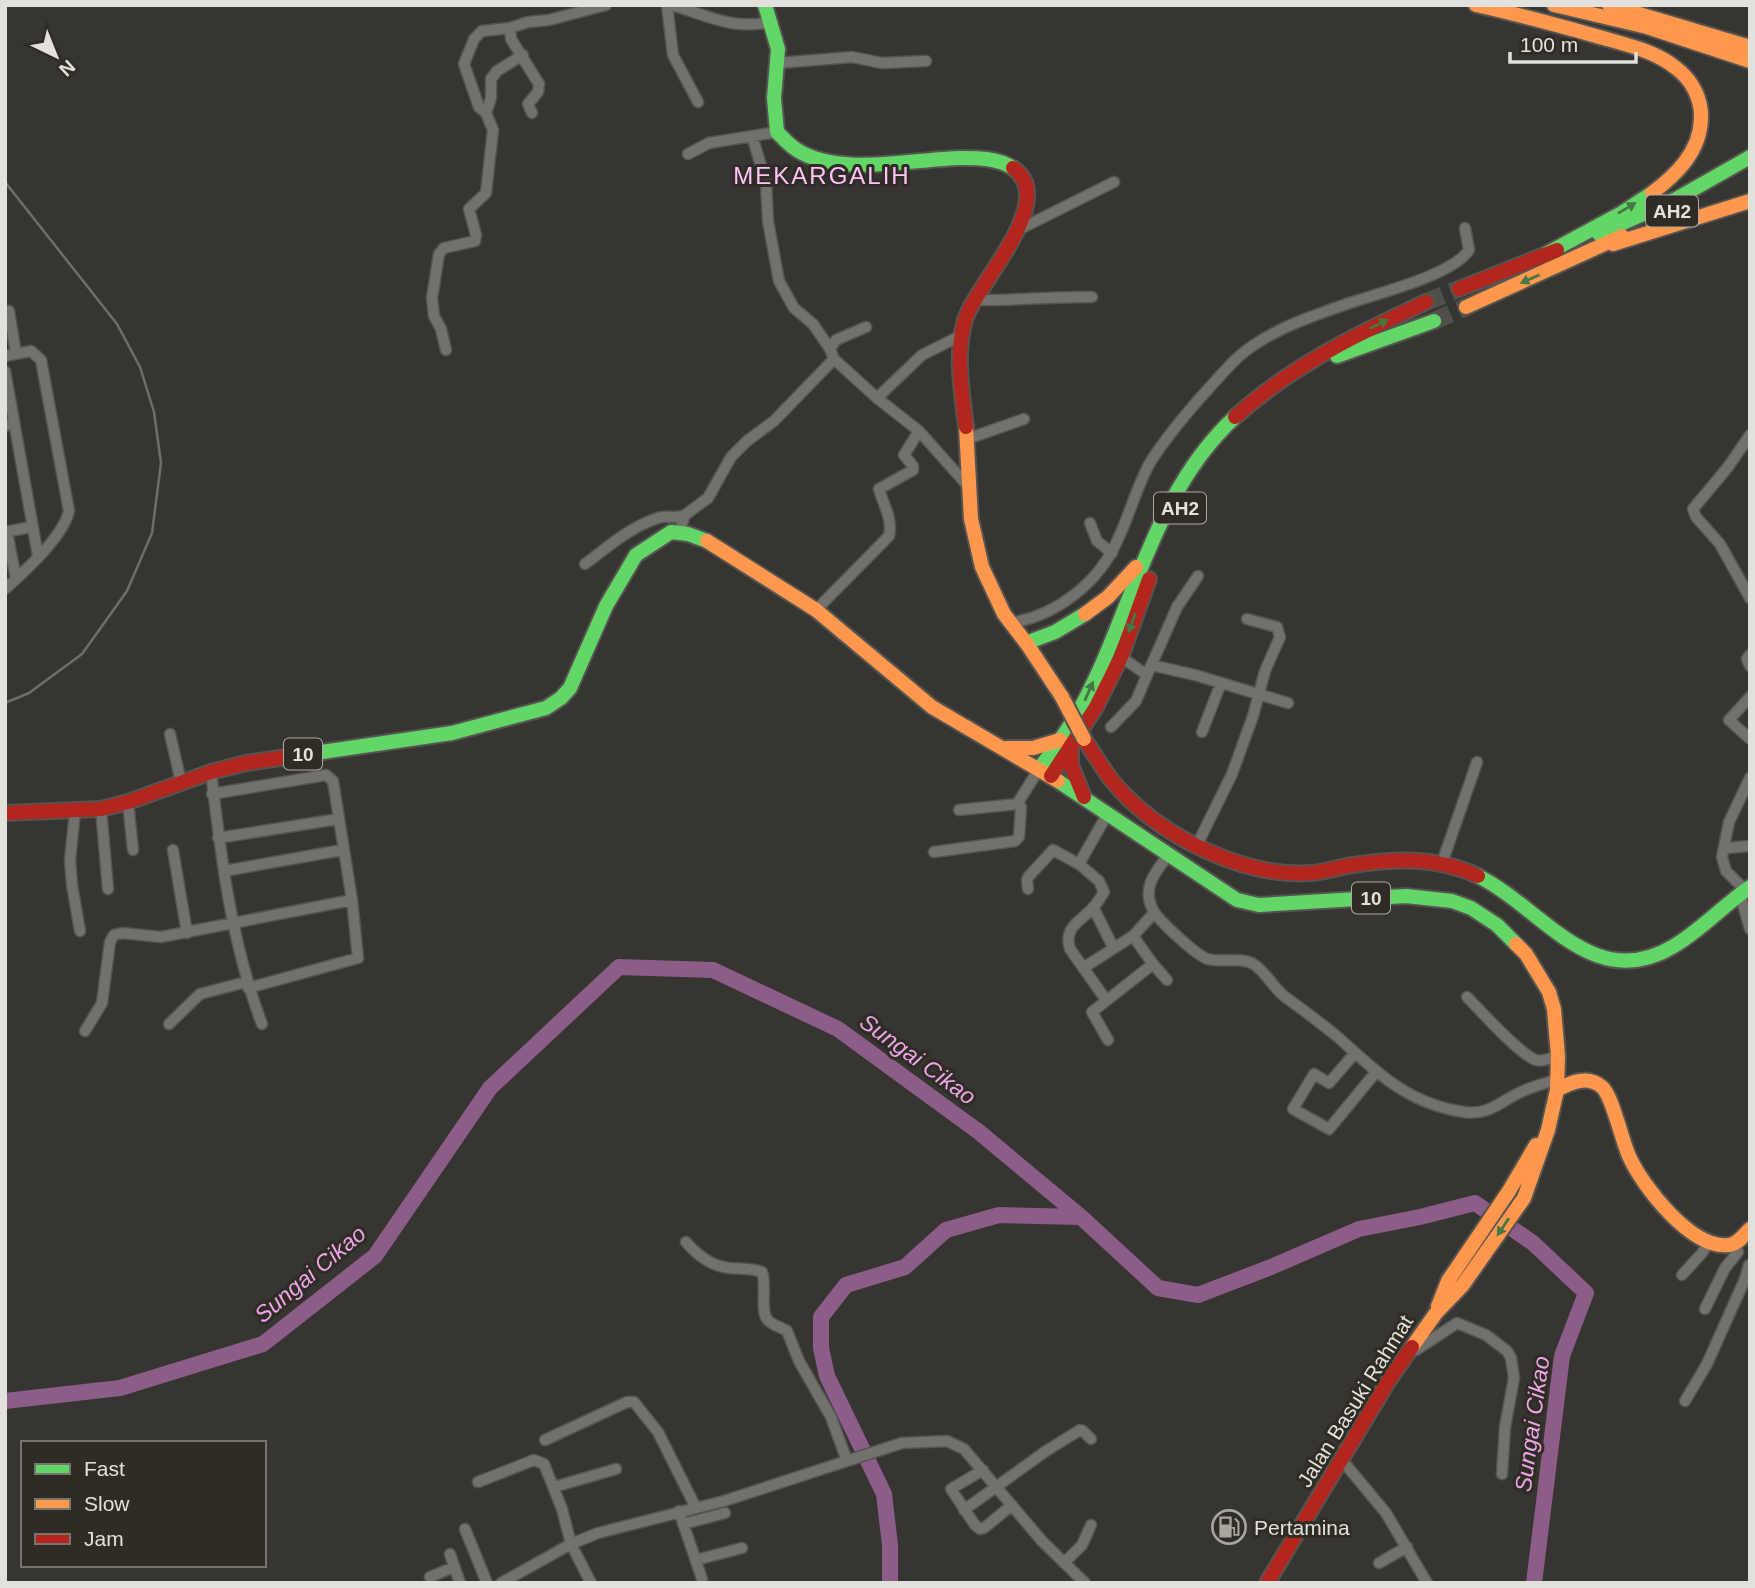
<svg xmlns="http://www.w3.org/2000/svg" width="1755" height="1588" font-family="Helvetica,sans-serif">
	<style>
		.lines { fill: none; stroke-linecap: round; stroke-linejoin: round }
		.river { stroke: #8b5d87; stroke-width: 16 }
		.highway-tunnel { stroke: #504f4b; stroke-width: 18; stroke-dasharray: 18 9; stroke-linecap: butt }
		.street-casing { stroke: #555450; stroke-width: 13 }
		.fast-casing { stroke: #555450; stroke-width: 18 }
		.slow-casing { stroke: #555450; stroke-width: 18 }
		.jam-casing { stroke: #555450; stroke-width: 18 }
		.street { stroke: #73716e; stroke-width: 10 }
		.fast { stroke: #63d668; stroke-width: 14 }
		.slow { stroke: #ff974d; stroke-width: 14 }
		.jam { stroke: #b3261e; stroke-width: 14 }
		.rail { stroke: #6e6d6b; stroke-width: 2.5 }
		.slow-bridge-casing { stroke: #555450; stroke-width: 18; stroke-linecap: butt }
		.slow-bridge { stroke: #ff974d; stroke-width: 14 }
		.oneway { fill: #467843 }
		.labels { text-anchor: middle; dominant-baseline: central; stroke-width: 6; stroke-linejoin: round; paint-order: stroke }
		.shield { fill: #2e2c24; stroke: #acaba5; stroke-width: 2 }
		.shield-label { font-size: 19px; font-weight: bold; fill: #e2e1dc }
		.street-label { font-size: 21px; fill: #e2e1dc; stroke: #2e2c24 }
		.poi-label { font-size: 21px; fill: #e2e1dc; stroke: #2e2c24; text-anchor: start }
		.water-label { font-size: 23px; font-style: italic; fill: #eea5e8; stroke: #2e2c24 }
		.quarter-label { font-size: 24px; letter-spacing: 2px; fill: #ffc2f9; stroke: #2e2c24 }
	</style>
	<rect width="100%" height="100%" fill="#363531"/>
	<g class="lines">
		<path class="river" d="M5,1401l115,-13 143,-44 112,-88 115,-168 129,-121 94,3 125,59 141,103 102,85 77,71 40,7 73,-28 88,-38 61,-12 55,-14 58,40 53,50 -24,63 -28,227
			M890,1583v-38l-6,-51 -57,-118 -6,-28v-31l25,-32 59,-18 41,-37 53,-15 82,2"/>
		<path class="highway-tunnel" d="M1426,302l33,-13
			M1434,321l32,-14"/>
		<g class="street-casing">
			<path id="street" d="M667,5l6,50 25,47
				M671,5c39,11 59,25 101,17
				M510,28l1,11 28,45 -1,8 -10,12 4,9
				M778,63l74,-6 30,6 44,-2
				M486,113l5,-15v-19l6,-8 26,-16
				M752,136l14,46 2,39 11,60 15,27 19,16 17,25
				M688,154l21,-11 68,-11
				M1020,229l94,-47
				M974,300c39,1 78,-4 118,-3
				M9,311l7,43
				M866,327l-30,13 -6,9 4,10 43,39
				M446,350l-5,-21 -7,-13 -2,-18 7,-44 5,-6 31,-7 1,-6 -7,-26 17,-16 7,-63 -7,-17 -7,-6 -15,-43 10,-25 8,-8 28,-3 18,-6 21,-2 57,-15
				M5,356l26,-5 10,9 28,151c-6,26 -44,60 -64,78
				M5,371l33,185
				M5,426l2,-1
				M919,431l49,55
				M1750,435l-22,32 -35,42 3,8 24,27 30,54
				M967,439l57,-20
				M1090,523l7,18 15,12
				M5,532l21,-4
				M7,532l9,47
				M679,532l6,-17 23,-17 23,-41 16,-16 27,-20 60,-62
				M585,564c23,-17 45,-37 73,-46 9,-3 18,1 27,-3
				M816,610l73,-74c4,-17 -6,-32 -10,-47l34,-19v-4l-9,-11 15,-24 -42,-33 45,-43 40,-20
				M1010,623c46,-7 89,-40 108,-84 12,-25 19,-54 33,-78 21,-33 54,-69 81,-98 28,-29 74,-45 112,-58 30,-11 108,-29 125,-55l-4,-22
				M1750,655l-3,4 3,7
				M1121,657l26,18 30,-68 21,-31
				M1151,665l44,10 93,28
				M1750,697l-21,23 21,19
				M1111,727l25,-26 11,-26
				M1202,732l19,-49
				M170,734l11,48
				M211,772c10,85 20,170 51,252
				M212,794l114,-19 7,6 19,119 6,58 -110,30
				M128,802l5,48
				M101,809l7,80
				M959,810l58,-6 22,-35
				M75,812l-5,48 2,25 8,46
				M218,838l120,-19
				M1196,847l36,-73 21,-58 12,-45 15,-34 -3,-10 -30,-8
				M1726,848l24,-2
				M173,850l14,83
				M934,852l81,-11 4,-4 2,-30 -4,-3
				M1169,854c-13,17 -28,34 -16,56 5,10 45,47 55,49 14,4 34,-3 47,6 11,8 18,22 29,31 19,14 37,27 55,42 39,36 70,66 125,74 25,4 38,-12 59,-21 11,-5 23,-8 35,-12
				M1442,863l35,-101
				M1079,864l20,17 5,11c-3,5 -7,11 -10,15 -13,14 -31,20 -24,42l36,51
				M224,871l118,-21
				M1028,889l-1,-9 2,-4 24,-26 26,14 29,-51
				M1745,890l-19,-19 -4,-14 7,-35 21,-44
				M1740,894l10,35
				M1093,907l20,40
				M1153,964l14,16
				M1083,968l50,-32
				M1467,997c14,14 53,58 69,63 7,2 15,-2 22,-4
				M169,1024l31,-30 46,-12
				M85,1031l17,-28 8,-61 4,-7 8,-2 39,4 191,-37
				M1108,1040l-16,-28 61,-48 -20,-28 21,-23
				M1355,1053l-26,30 -15,-9 -21,35 36,20 47,-57
				M686,1242c11,13 25,24 43,26 11,1 23,0 33,4 5,13 -2,38 5,47 4,6 14,8 20,12l12,30 32,56 16,44
				M1682,1275l20,-22 7,-12
				M1705,1309l20,-41 13,-16
				M1416,1350l41,-27 29,12 21,16 4,7 3,20 -9,49 -3,47
				M1685,1401l22,-37 38,-85 4,-14
				M545,1440l82,-38h7l24,30 38,76
				M1341,1459l45,54 41,70
				M983,1470l-32,19 24,36 5,4 4,-1 28,-23
				M478,1482l56,-22 10,4 18,45 9,35 20,39
				M554,1487l62,-18
				M964,1510l82,-59 34,-21 3,1 8,8
				M679,1511l23,68
				M683,1524l42,-11
				M465,1529l22,54
				M450,1554l10,29
				M696,1560l46,-12
				M1064,1563l18,-18 9,-20
				M1379,1563l28,-16
				M430,1577l24,-10
				M501,1583l70,-39 27,-11 126,-32 178,-58 45,-2 17,8 78,92 43,42"/>
		</g>
		<g class="fast-casing">
			<path id="fast" d="M765,5l13,44 -4,49 3,34c6,6 12,13 20,18 42,27 116,9 164,8 17,0 37,0 52,10
				M1599,234l77,-35 74,-42
				M1546,254l74,-40 32,-21
				M1337,356l97,-35
				M1026,643l29,-11 30,-18
				M315,753l137,-20 94,-25 15,-10 9,-10 36,-82 30,-51 35,-23 17,2 19,7
				M1039,769c15,-20 30,-40 42,-62 52,-95 71,-214 154,-290
				M1058,781l179,119 22,5 147,-9 46,5 19,7 26,17 19,19
				M1478,876c66,33 115,119 196,70 27,-16 50,-41 76,-59"/>
		</g>
		<g class="slow-casing">
			<path id="slow" d="M1476,5c40,9 81,20 120,31 27,8 58,14 80,32 16,12 26,31 25,51 -1,33 -25,56 -49,74
				M1554,5l93,22 103,34
				M1609,5l141,42
				M1613,244l137,-43
				M1466,307l156,-71
				M966,427l5,92 11,48 22,47 23,30 35,53
				M707,541l109,69 116,97 126,74
				M1085,614l23,-17 28,-30
				M1006,748h27l27,-8
				M1557,1090c14,-8 31,-15 45,-3 10,8 20,54 27,69 13,30 63,94 100,89 9,-1 15,-10 21,-16
				M1438,1306l10,-25 61,-90 27,-46
				M1412,1347l24,-34 26,-27 62,-88 24,-68 9,-40 1,-34 -4,-47 -5,-17 -23,-38 -10,-10"/>
		</g>
		<g class="jam-casing">
			<path id="jam" d="M1459,289l98,-39
				M1235,417c56,-51 123,-83 191,-115
				M966,427c-4,-34 -11,-73 -1,-107 11,-36 95,-120 48,-152
				M1084,739c12,17 22,37 37,52 44,47 125,87 190,82 14,-1 28,-6 42,-8 43,-7 85,-8 125,11
				M1071,745v20l13,32
				M1051,776l45,-69 25,-50 28,-78
				M5,813l96,-4 27,-7 83,-30 35,-9 69,-10
				M1267,1583l122,-203 23,-33"/>
		</g>
		<use href="#street" class="street"/>
		<use href="#fast" class="fast"/>
		<use href="#slow" class="slow"/>
		<use href="#jam" class="jam"/>
		<path class="rail" d="M5,182l112,142 23,43 14,45 7,51 -9,70 -25,58 -45,63 -53,39 -24,10"/>
		<g class="slow-bridge-casing">
			<path id="slow-bridge" d="M1062,697l22,42"/>
		</g>
		<use href="#slow-bridge" class="slow-bridge"/>
	</g>
	<defs><path id="oneway-solid" d="M-6-.8H1V-3.2L6.5 0L1 3.2V.8H-6Z" transform="scale(1.75)"/></defs>
	<g class="oneway">
		<use href="#oneway-solid" transform="translate(1627 208) rotate(-31)"/>
		<use href="#oneway-solid" transform="translate(1530 279) rotate(156)"/>
		<use href="#oneway-solid" transform="translate(1379 324) rotate(-26)"/>
		<use href="#oneway-solid" transform="translate(1132 623) rotate(110)"/>
		<use href="#oneway-solid" transform="translate(1089 691) rotate(-66)"/>
		<use href="#oneway-solid" transform="translate(1503 1227) rotate(124)"/>
	</g>
	<defs>
		<g id="fuel-ring" transform="scale(1.75)"><circle r="9.5" fill="#2e2c24" stroke="#a6a5a0" stroke-width="1.5"/><path d="M-5.5-6h7V0h2V4h1.3V-2.5L3-4.5l.8-.8L6-3V5H2.5V1h-1V6h-7ZM-4.2-4.7v3.2H.2V-4.7Z" fill="#a6a5a0"/></g>
	</defs>
	<g fill-rule="evenodd">
		<use href="#fuel-ring" x="1229" y="1527"/>
	</g>
	<g class="labels">
		<g class="shield">
			<rect x="1646" y="195.5" width="52" height="31" rx="5"/>
			<rect x="1154" y="492.5" width="52" height="31" rx="5"/>
			<rect x="284" y="738.5" width="38" height="31" rx="5"/>
			<rect x="1352" y="882.5" width="38" height="31" rx="5"/>
		</g>
		<g class="shield-label">
			<text x="1672" y="211">AH2</text>
			<text x="1180" y="508">AH2</text>
			<text x="303" y="754">10</text>
			<text x="1371" y="898">10</text>
		</g>
		<g class="street-label">
			<text transform="translate(1355 1401) rotate(-58)">Jalan Basuki Rahmat</text>
		</g>
		<g class="poi-label">
			<text x="1254" y="1527">Pertamina</text>
		</g>
		<g class="water-label">
			<text transform="translate(918 1059) rotate(36)">Sungai Cikao</text>
			<text transform="translate(310 1274) rotate(-40)">Sungai Cikao</text>
			<text transform="translate(1532 1424) rotate(-82)">Sungai Cikao</text>
		</g>
		<g class="quarter-label">
			<text x="822" y="175">MEKARGALIH</text>
		</g>
	</g>
	<rect width="1755" height="1588" fill="none" stroke="#e2e1dc" stroke-width="14"/>
	<rect x="21" y="1441" width="245" height="126" fill="#2e2c24" stroke="#76746e" stroke-width="2"/>
	<rect x="35" y="1464" width="35" height="10" fill="#63d668" stroke="#76746e" stroke-width="2"/>
	<text x="84" y="1476" font-size="21" fill="#e2e1dc">Fast</text>
	<rect x="35" y="1499" width="35" height="10" fill="#ff974d" stroke="#76746e" stroke-width="2"/>
	<text x="84" y="1511" font-size="21" fill="#e2e1dc">Slow</text>
	<rect x="35" y="1534" width="35" height="10" fill="#b3261e" stroke="#76746e" stroke-width="2"/>
	<text x="84" y="1546" font-size="21" fill="#e2e1dc">Jam</text>
	<g transform="translate(56 56) rotate(137)" stroke="#2e2c24" stroke-width="5" paint-order="stroke">
	<path d="M0-5L12 26L0 18L-12 26Z" fill="#e2e1dc"/>
	<text y="-10" font-size="19" font-weight="bold" text-anchor="middle" fill="#e2e1dc">N</text>
	</g>
	<path d="M1510 52v10h126v-10" fill="none" stroke="#e2e1dc" stroke-width="3.5"/>
	<text x="1520" y="52" font-size="21" fill="#e2e1dc" stroke="#2e2c24" stroke-width="5" paint-order="stroke">100 m</text>
</svg>
